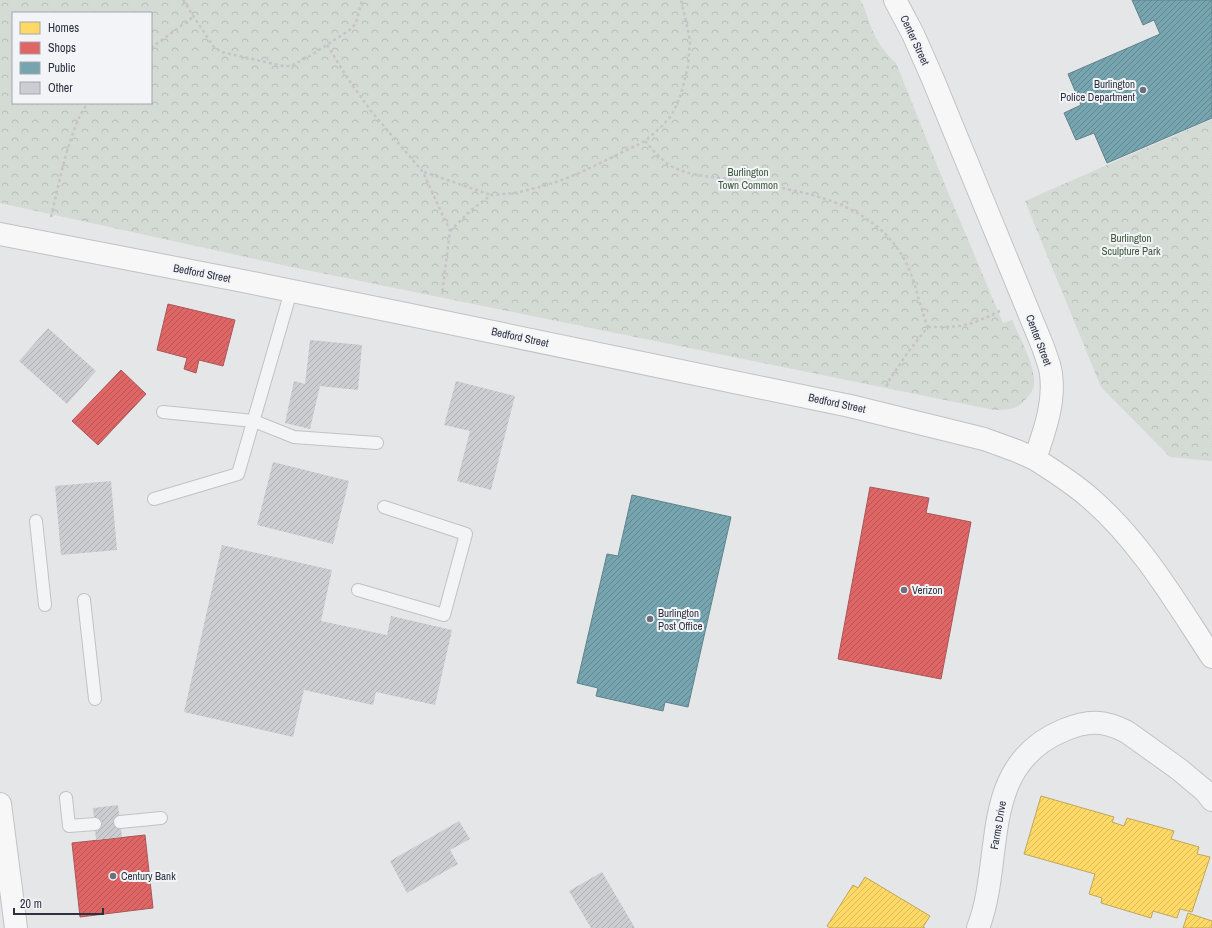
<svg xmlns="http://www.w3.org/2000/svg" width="1212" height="928" font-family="'Archivo Narrow',sans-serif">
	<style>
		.park { fill: url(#park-crowns); fill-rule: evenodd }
		.homes { fill: url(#homes-hatch); stroke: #c0a75a }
		.shops { fill: url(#shops-hatch); stroke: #aa565a }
		.public { fill: url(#public-hatch); stroke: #60828d }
		.building { fill: url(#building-hatch) }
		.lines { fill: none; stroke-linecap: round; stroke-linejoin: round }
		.lane-casing { stroke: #c1c2c5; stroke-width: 14 }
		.street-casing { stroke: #c1c2c5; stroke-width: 24 }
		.secondary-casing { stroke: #c1c2c5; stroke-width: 24 }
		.primary-casing { stroke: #c1c2c5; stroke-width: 24 }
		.path { stroke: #c4c5c8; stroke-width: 2.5; stroke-dasharray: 3 3; stroke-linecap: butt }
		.lane { stroke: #f3f4f5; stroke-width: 12 }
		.street { stroke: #f3f4f5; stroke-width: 22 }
		.secondary { stroke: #f7f7f7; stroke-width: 22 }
		.primary { stroke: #f7f7f7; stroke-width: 22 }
		.poi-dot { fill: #6d707a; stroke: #f2f4f7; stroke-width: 1.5 }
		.labels { text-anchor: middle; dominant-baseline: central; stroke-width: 4; stroke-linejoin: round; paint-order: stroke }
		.street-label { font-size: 11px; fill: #2d313f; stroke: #f2f4f7 }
		.poi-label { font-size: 11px; fill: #2d313f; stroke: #f2f4f7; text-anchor: start }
		.park-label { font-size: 11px; fill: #3e593c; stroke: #f2f4f7 }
	</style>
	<defs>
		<pattern id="park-crowns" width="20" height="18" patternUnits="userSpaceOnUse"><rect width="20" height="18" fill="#d4dbd5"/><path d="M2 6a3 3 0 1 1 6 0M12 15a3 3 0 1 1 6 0" fill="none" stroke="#b6bcb8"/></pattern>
		<pattern id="homes-hatch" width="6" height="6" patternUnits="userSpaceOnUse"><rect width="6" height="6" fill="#ffd966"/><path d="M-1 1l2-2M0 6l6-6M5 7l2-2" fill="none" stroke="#dbbb5a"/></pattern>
		<pattern id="shops-hatch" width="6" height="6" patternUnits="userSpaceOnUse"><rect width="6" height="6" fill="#e06666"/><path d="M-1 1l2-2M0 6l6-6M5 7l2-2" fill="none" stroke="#b65555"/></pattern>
		<pattern id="public-hatch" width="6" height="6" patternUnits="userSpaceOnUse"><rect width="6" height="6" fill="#76a5af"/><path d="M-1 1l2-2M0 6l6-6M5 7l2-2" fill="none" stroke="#618790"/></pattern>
		<pattern id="building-hatch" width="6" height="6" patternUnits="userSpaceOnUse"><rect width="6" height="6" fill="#cbcdd0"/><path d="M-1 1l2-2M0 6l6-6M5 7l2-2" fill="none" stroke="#afb0b4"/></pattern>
	</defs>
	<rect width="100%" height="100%" fill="#e4e6e8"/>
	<path class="park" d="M0,0h860c6,9 7,17 11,27 5,13 14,27 25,36l49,122 58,138 9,-3c7,16 24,47 22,64 -1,7 -5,12 -9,16 -8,10 -19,10 -31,10l-707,-144 -287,-63zM13,13h138v90h-138z
		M1212,119v342l-42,-4 -69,-70 -76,-186z"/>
	<path class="homes" d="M1041,796l73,21 -2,5 12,4 3,-8 47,13 -3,8 28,8 -2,7 13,3 -18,55 -12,-3 -3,9 -24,-7 -2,7 -50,-15 1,-5 -13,-4 6,-20 -71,-20z
		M865,877l65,39 -7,11 2,1h-95l-3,-2 26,-41 5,3z
		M1188,913l24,8v7h-29z"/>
	<path class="shops" d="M168,304l67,16 -12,46 -24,-6 -3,13 -12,-4 3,-11 -30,-8z
		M121,370l25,24 -48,51 -26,-24z
		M870,487l59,11 -3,15 45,9 -30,157 -103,-20z
		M145,835l8,73 -73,9 -8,-74z"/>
	<path class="public" d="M1132,0h80v118l-105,45 -13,-30 -18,7 -12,-27 17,-8 -13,-31 92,-40 -6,-14 -11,5z
		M632,495l99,22 -43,190 -23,-5 -2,9 -67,-15 2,-8 -21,-5 30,-129 11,2z"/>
	<path class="building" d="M48,328l48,43 -29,33 -48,-43z
		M310,340l52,5 -4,45 -38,-4 -10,43 -25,-6 9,-42 11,3z
		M456,381l59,15 -24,94 -34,-9 13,-50 -26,-6z
		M273,462l76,19 -16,63 -76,-19z
		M111,481l6,69 -56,5 -6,-69z
		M222,545l110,25 -11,51 66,14 4,-19 61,14 -17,75 -59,-13 -3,13 -69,-15 -11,47 -109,-25z
		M118,805l4,32 -26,3 -3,-32z
		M459,821l11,18 -20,11 8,14 -51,29 -17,-32z
		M602,872l33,56h-44l-22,-37z"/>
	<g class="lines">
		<g class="lane-casing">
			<path id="lane" d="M163,412l91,9 40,16 83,6
				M154,499l84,-25 53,-183
				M36,521l9,84
				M358,590l86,25 22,-81 -82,-27
				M84,600l11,99
				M66,798l3,28 26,-2
				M120,822l41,-4"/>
		</g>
		<g class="street-casing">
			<path id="street" d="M978,928c27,-70 -1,-162 86,-198 24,-10 40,-10 63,2l53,38 25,21 7,9"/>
		</g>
		<g class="secondary-casing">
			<path id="secondary" d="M895,0l18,34 19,43 111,270c3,9 7,18 8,27 4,30 -7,58 -16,85 19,12 38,24 55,39 51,44 85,103 122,159
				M0,234l243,47 163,33 444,92 134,33 33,12 18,8"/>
		</g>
		<g class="primary-casing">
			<path id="primary" d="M0,804l16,124"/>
		</g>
		<path class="path" d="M183,0l30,46 8,6 62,14h8l19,-10 41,-27 5,-6 6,-23
			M327,45l21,34 23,32 52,61 27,59 -8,63
			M151,48l42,-31
			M645,141c8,9 16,19 26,25 18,10 37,10 56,13 60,10 132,16 170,69 18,23 20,53 31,79l-20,25 -18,27 -4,8
			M424,172l67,23
			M51,217c5,-22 10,-44 16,-66 6,-17 10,-34 21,-48
			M450,231l20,-20 21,-16 25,-2 24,-6 22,-7 24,-10 59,-29 16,-14 10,-11 6,-12 4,-10 7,-27 2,-26 -2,-11 -7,-30
			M928,327c10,0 21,0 31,-1 15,-2 28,-9 41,-15"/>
		<use href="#lane" class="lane"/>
		<use href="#street" class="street"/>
		<use href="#secondary" class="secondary"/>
		<use href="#primary" class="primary"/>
	</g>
	<g class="poi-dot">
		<circle cx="1143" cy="90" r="4"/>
		<circle cx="904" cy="590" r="4"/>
		<circle cx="650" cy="619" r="4"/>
		<circle cx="113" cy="876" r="4"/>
	</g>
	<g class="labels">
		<g class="street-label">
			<text transform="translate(915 40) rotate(65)">Center Street</text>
			<text transform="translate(202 273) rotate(11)">Bedford Street</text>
			<text transform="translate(520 337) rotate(12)">Bedford Street</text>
			<text transform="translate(1039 340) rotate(69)">Center Street</text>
			<text transform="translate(837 403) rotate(12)">Bedford Street</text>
			<text transform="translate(998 825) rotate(-80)">Farms Drive</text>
		</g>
		<g class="poi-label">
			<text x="1135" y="84" text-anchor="end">Burlington<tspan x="1135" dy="13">Police Department</tspan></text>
			<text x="912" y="590">Verizon</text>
			<text x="658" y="613">Burlington<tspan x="658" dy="13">Post Office</tspan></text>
			<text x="121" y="876">Century Bank</text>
		</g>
		<g class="park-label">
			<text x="748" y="172">Burlington<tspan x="748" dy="13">Town Common</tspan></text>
			<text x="1131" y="238">Burlington<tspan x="1131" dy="13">Sculpture Park</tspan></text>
		</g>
	</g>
	<rect x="12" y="12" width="140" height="92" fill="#f2f4f7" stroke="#a3a6ad"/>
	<rect x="20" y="22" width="20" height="12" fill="#ffd966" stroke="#a3a6ad"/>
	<text x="48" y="32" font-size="12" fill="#2d313f">Homes</text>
	<rect x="20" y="42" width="20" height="12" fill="#e06666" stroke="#a3a6ad"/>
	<text x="48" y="52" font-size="12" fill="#2d313f">Shops</text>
	<rect x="20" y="62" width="20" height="12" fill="#76a5af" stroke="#a3a6ad"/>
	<text x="48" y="72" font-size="12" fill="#2d313f">Public</text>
	<rect x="20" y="82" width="20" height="12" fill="#cbcdd0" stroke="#a3a6ad"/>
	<text x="48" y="92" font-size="12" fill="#2d313f">Other</text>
	<path d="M14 908v6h89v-6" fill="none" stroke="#2d313f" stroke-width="2"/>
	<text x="20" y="908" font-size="12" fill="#2d313f" stroke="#f2f4f7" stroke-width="3" paint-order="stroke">20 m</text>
</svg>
